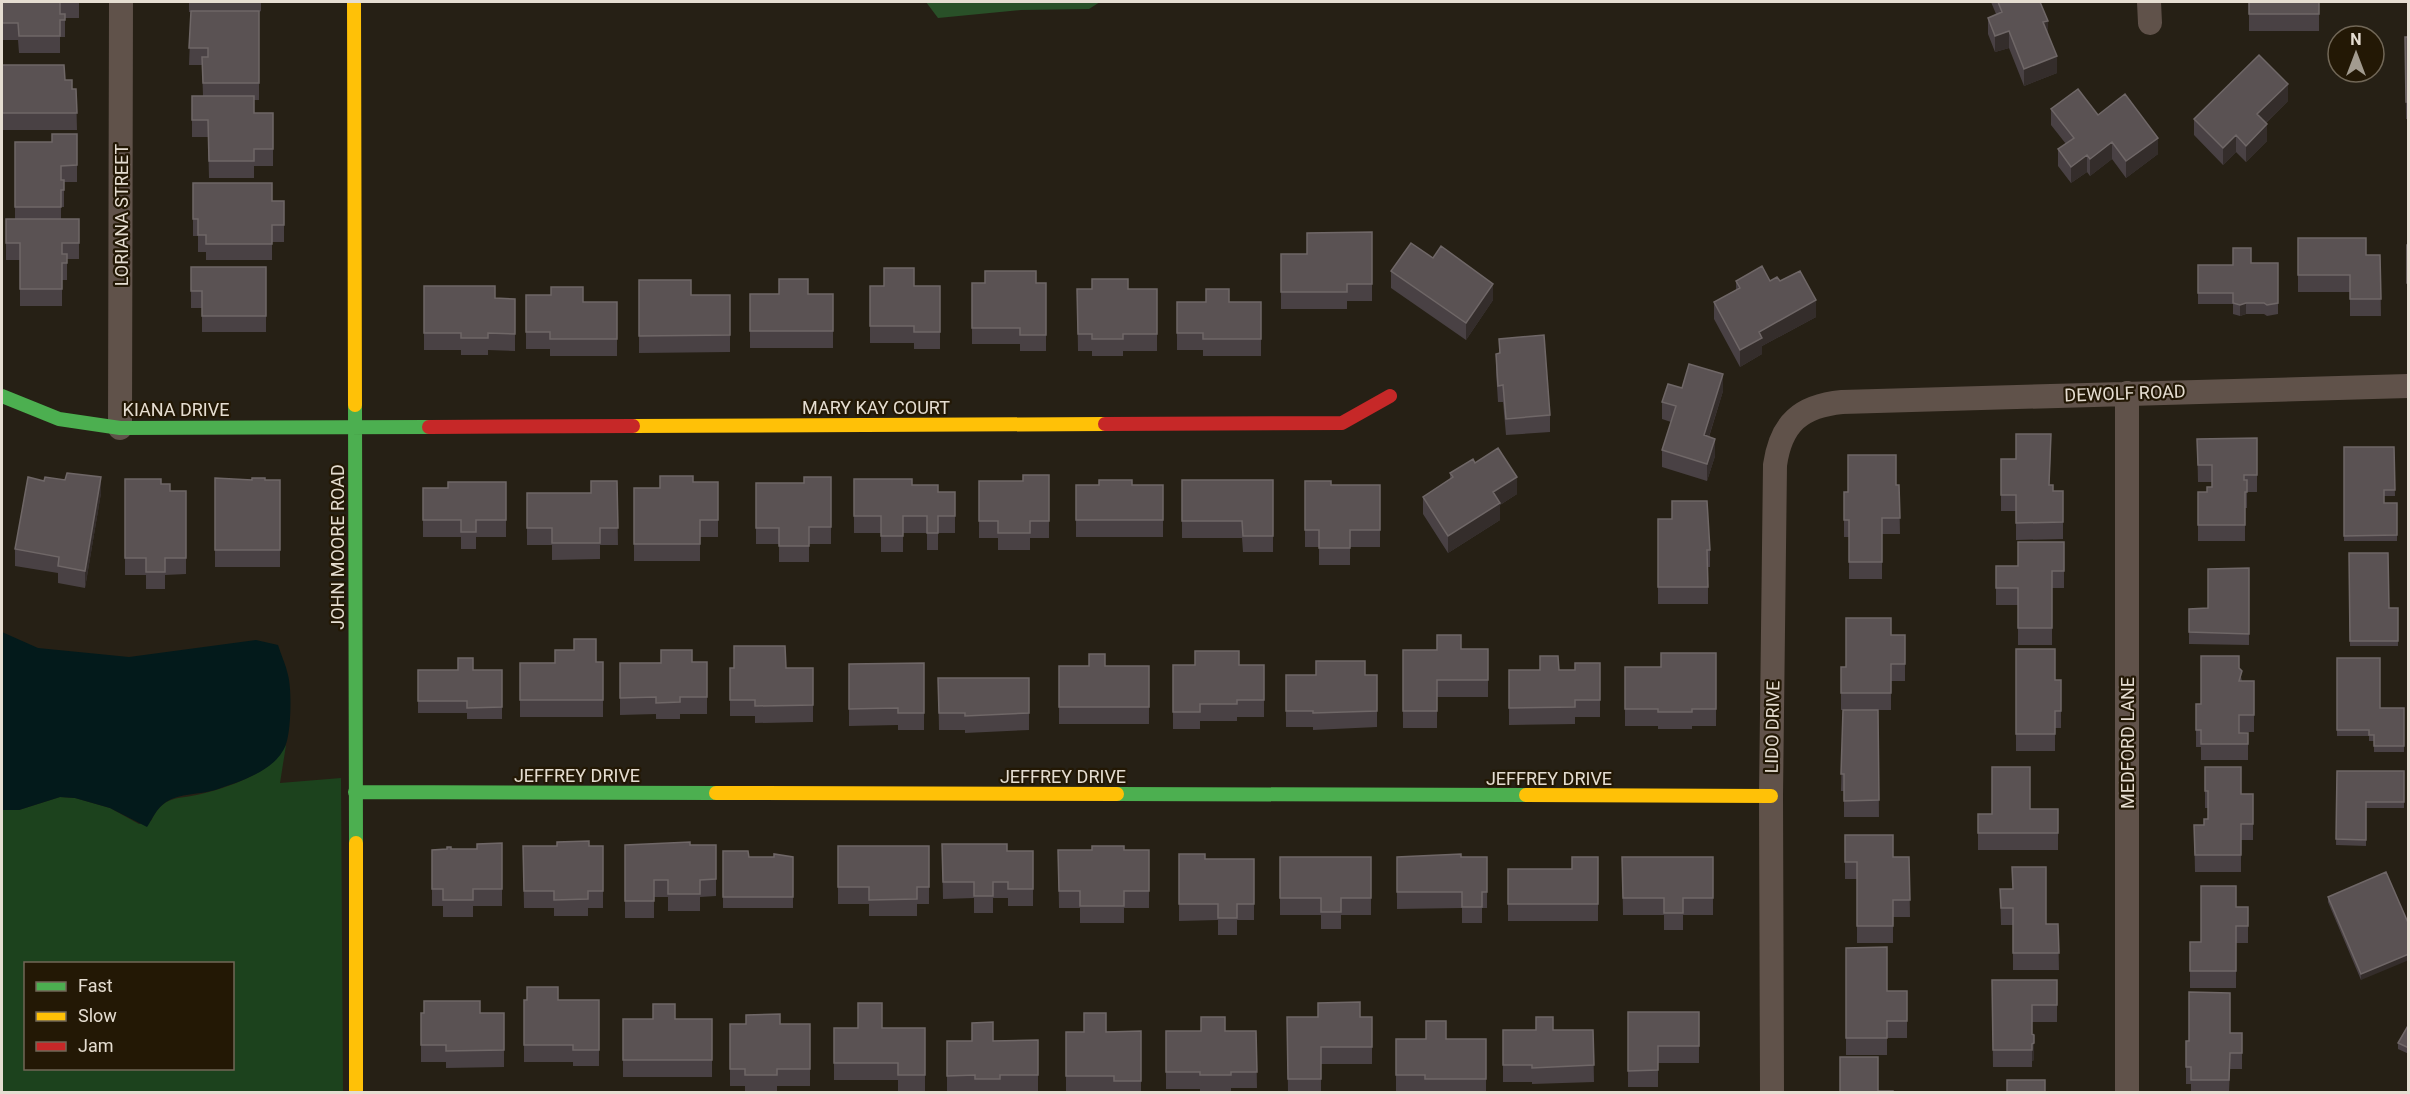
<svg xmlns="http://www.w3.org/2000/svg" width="2410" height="1094" font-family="Roboto,sans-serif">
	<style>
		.green { fill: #1c421d; fill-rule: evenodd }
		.forest { fill: #295028 }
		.water { fill: #031a1b }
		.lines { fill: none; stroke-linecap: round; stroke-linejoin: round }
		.street { stroke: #60524a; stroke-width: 24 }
		.fast { stroke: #4caf50; stroke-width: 14 }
		.slow { stroke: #ffc107; stroke-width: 14 }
		.jam { stroke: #c62828; stroke-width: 14 }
		.wall { fill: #494144 }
		.shaded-wall { fill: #342d2b }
		.building { fill: #5a5253; stroke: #6f6767; stroke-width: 1.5 }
		.labels { text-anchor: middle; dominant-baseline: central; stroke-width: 4.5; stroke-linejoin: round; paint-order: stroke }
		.street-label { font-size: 18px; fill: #e5ddd1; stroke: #231805 }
	</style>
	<rect width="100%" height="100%" fill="#262015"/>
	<path class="green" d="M286,745l-6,38 61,-5 2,314h-341v-282h17l41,-13 15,1 35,10 29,16 12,-3c13,-27 26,-21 50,-27 20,-5 41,-12 58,-22 12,-6 19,-17 27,-27zM26,964h206v104h-206z"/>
	<path class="forest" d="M926,2h174l-11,7 -68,1 -83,8z"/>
	<path class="water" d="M2,632l36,16 91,9 127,-17 22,5c3,10 8,20 10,30 4,15 3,55 -2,69 -9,27 -48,38 -71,46 -16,5 -35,3 -49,12 -10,7 -13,16 -19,25l-37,-19 -35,-10 -15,-1 -41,13h-17z"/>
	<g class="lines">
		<path class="street" d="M2149,2l1,21
			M2127,393v699
			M120,428l1,-426
			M1772,1092l-1,-296 4,-331c6,-42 26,-59 67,-63l566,-16"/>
		<path class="fast" d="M2,396l57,23 61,9 309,-1
			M355,405l1,438
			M355,792l361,1
			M1117,794l409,1"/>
		<path class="slow" d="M354,2l1,403
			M633,426l472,-2
			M716,793l401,1
			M1526,795l245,1
			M356,843v249"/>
		<path class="jam" d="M1105,424l237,-1 48,-27
			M429,427l204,-1"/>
	</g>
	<path class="wall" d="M2,2h77v16h-14v19h-5v16h-41l-1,-13h-16z
		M189,2h72v9l-2,1v88h-5v13h19v53h-19v12h-45l-1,-41h-16v-41h11l-1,-31h-13l2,-53h-2z
		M1991,2h49l17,71 -33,13 -15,-38 -14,4 -7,-18v-16l8,-4z
		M2249,2h70v29h-70z
		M2405,37h4v82h-3z
		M2,65l70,24h4l1,41h-75z
		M2288,101l-22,22 1,18 -21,21 -10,-10 -13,13 -29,-30v-16z
		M2051,109l47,6 60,39 -32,24 -14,-19 -22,17 -3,-4 -16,11 -13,-17v-17l8,-5 -15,-19z
		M77,134v48h-13v25h-3v12h18v40h-12v21h-5v26h-42v-46h-14v-41h9v-77h37z
		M193,183l79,18h12v41h-12v18h-66v-8h-8v-16h-5z
		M1372,232v69h-25v8h-66v-55h26z
		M2298,238l68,17h14l1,61h-31v-24h-52z
		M2407,245h2v54l-2,1z
		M1433,258l60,42 -27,40 -75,-52v-17z
		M2251,263h27v51l-11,2 -3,-2h-18l-6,2 -7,-2v-10h-35v-39h35z
		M191,267h75v65h-64v-24h-11z
		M639,280l52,15h39v57l-91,1z
		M1736,281h44l36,36 -54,29v8l-22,13 -26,-48v-17l22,-12z
		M972,283h74v68h-26v-7h-48z
		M424,286l71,12 20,1v52l-27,-1v5h-27v-5h-37z
		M870,286h70v63h-26v-6h-44z
		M1077,289h80v62h-34v5h-31v-5h-14z
		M750,294h83v54h-83z
		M526,295l57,7h34v54h-67v-7h-24z
		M1177,302h84v54h-58v-6h-26z
		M1499,339l51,76v17l-44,3 -3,-33h-5l-2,-31v-17h3z
		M1682,388l41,3 -14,46 6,19 -8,25 -45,-14v-17l9,-28 -9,-3v-17z
		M2257,438v54h-10v16h-2v33h-47v-49h9l5,-5v-5h-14l-1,-43z
		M2344,447h50l1,49h-11v7h13v38h-53z
		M2051,451l-2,34 4,6h10v48l-47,1v-29h-15v-52h15z
		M1475,463l42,31 -17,11v15l-52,33 -25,-39v-17l27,-18v-6z
		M1049,475v63h-19v12h-32v-12h-19v-57h44z
		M831,477v67h-22v18h-30v-18h-23v-61h48z
		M215,478l37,2h28v87h-65z
		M125,479l36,5 9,7h16v83l-21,1v14h-19v-14h-21z
		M854,479l58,6 26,7h17v41h-17v17h-11v-17h-24v19h-22v-19h-27z
		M1182,480h91v72h-30l-1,-14h-60z
		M617,481l1,64h-18v14l-48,1v-15h-25v-52h64z
		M1305,481l26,4h49v62h-30v18h-31v-18h-14z
		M506,482v55h-30v12h-15v-12h-38v-49h25z
		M693,482h25v55h-18v24h-66v-73h26z
		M1076,485h87v52h-87z
		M1896,485h3l1,49h-18v45h-33v-42h-5v-45z
		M101,493l-16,95 -27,-5v-10l-43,-7v-17z
		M1658,519l52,31v17h-2v37h-50z
		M2064,542v46h-12v57h-34v-40h-22v-39h22z
		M2349,553l40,55h9v38h-48z
		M2249,568v77l-60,-1v-35l19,-1z
		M1891,635h14v46h-14v29h-13l1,107h-35v-26h-3l2,-81h-2v-43h5z
		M1488,649v48h-51v31h-34v-78z
		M2016,649l39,31h6v48h-6v23h-39z
		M1716,653v73h-24v3h-34v-3h-33v-59h36z
		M2337,658l43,50h24v44h-30v-11h-5v-5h-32z
		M603,662v55h-83v-54z
		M707,662v52h-27v5h-24v-5l-36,1v-52z
		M924,663v67h-26v-5l-49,1v-62z
		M1600,663v54h-25v7l-66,1v-55h66z
		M1173,665h91v52h-27v4h-37v8h-27z
		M1059,666h90v58h-90z
		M730,668h83v54l-58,1v-7h-25z
		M2239,668l3,13h12v51h-15l9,1v27h-47v-13h-5v-43h5z
		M418,670h84v49h-35v-6h-49z
		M1286,675h91v52l-64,3v-3h-27z
		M938,678h91v52l-64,3v-3h-26z
		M2205,767l36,27h12v46h-12v32h-46l-1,-47h10l4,-6v-11h-3z
		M2337,771h67v37h-38v38l-30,-1z
		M2030,809h28v41h-80v-36h14z
		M1845,835l48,22h16l1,60h-17v26h-36v-64h-12z
		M502,843v63h-29v11h-30v-11h-11v-56l45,-1z
		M942,844l65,7h26v55h-25v-8h-15v15h-19v-15l-31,1z
		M625,845h91v51l-16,1v14h-32v-14h-14v21h-29z
		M523,846h80v62h-15v8h-34v-8h-30z
		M838,846h91v58h-12v12h-48v-12h-31z
		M1058,850h91v58h-25v15h-44v-15h-21z
		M723,851l26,6h44v51h-70z
		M1179,854l26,5h49v61h-17v15h-19v-15l-39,1z
		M1280,857h91v58h-30v14h-20v-14h-41z
		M1397,857h90v51h-5v15h-20v-15l-65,1z
		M1598,857v64h-90v-52h64z
		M1622,857h91v58h-30v15h-19v-15h-41z
		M2000,889l46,35h12l1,46h-46v-45h-12z
		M2328,897l81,28 -48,55 -33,-78z
		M2236,907h12v36h-12v45h-46v-46h11z
		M1846,948l41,43h20v47h-20v17h-41z
		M1992,980h65v42h-25v12l2,26 -2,1v6h-39z
		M524,1000h75v66h-26v-4h-49z
		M1628,1012h71v51h-41v24h-30z
		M421,1013h83v54l-58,1v-6h-25z
		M1287,1017h85v47h-51v28h-33z
		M623,1019h89v58h-89z
		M730,1024h80v62h-33v6h-32v-6h-15z
		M2409,1024v30l-11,-5v-6z
		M834,1028h91v63h-27v-11h-64z
		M1503,1030h90l1,52 -62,2v-2h-29z
		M1141,1031v61h-75v-60z
		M1166,1031h90l1,57h-26v4h-31v-3h-34z
		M2230,1033h12v36h-12l-1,23h-38v-8h-5v-43z
		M1396,1039h90v53l-90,-1z
		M1038,1040v52h-91v-51z"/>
	<path class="shaded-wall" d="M2048,21v16l-5,-15z
		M2009,31v17l-14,4v-16z
		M2057,56v17l-33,13v-17z
		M2288,84v17l-31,30v-17z
		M2267,124v17l-21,21v-16z
		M2236,135v17l-13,13v-17z
		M2158,138v16l-32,24v-17z
		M2112,142v17l-22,17v-17z
		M2087,155v17l-16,11v-16z
		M1493,284v16l-27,40v-17z
		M1816,300v17l-54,29v8l-22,13v-17l19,-18z
		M2246,303v11l-6,2v-11z
		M1723,374v17l-19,61v-17z
		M1715,439v17l-8,25v-17z
		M101,477v16l-16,95v-17z
		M1517,477v17l-17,11v15l-52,33v-17l45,-44z
		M2409,954v6l-48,20v-6z
		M2034,1043v17l-2,1v-17z"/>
	<path class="building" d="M2,2h58v12h5v6h-5v16h-41l-1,-13h-16z
		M1998,2h42l8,19 -5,1 14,34 -33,13 -15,-38 -14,5 -7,-18 14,-6z
		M2249,2h70v12h-70z
		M191,11h68v72h-56l-1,-26h6v-9h-19z
		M2405,37h4v65h-3z
		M2259,55l29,29 -31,30 10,10 -21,22 -10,-11 -13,13 -29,-29z
		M2,65h62l1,15h7v9h4l1,24h-75z
		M2078,89l20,26 27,-21 33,44 -32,23 -14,-19 -22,17 -3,-4 -16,12 -13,-18 16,-11 -23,-29z
		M192,96h62v17h19v36h-19v12h-45l-1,-41h-16z
		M52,134h25v31l-16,1v14h3v10h-3v17h-46v-65h37z
		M193,183h79v18h12v24h-12v19h-66v-9h-8v-16h-5z
		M6,219h73v24h-17v11h5v9h-5v26h-42v-46h-14z
		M1372,232v52h-25v8h-66v-38h26v-21z
		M2298,238h68v17h14l1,44h-31v-24h-52z
		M1411,243l22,15 8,-12 52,38 -27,39 -75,-52z
		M2407,245h2v38h-2z
		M2233,248h18v15h27v40l-11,2 -3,-2h-18l-6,2 -7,-2v-10h-35v-28h35z
		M1762,266l8,15 7,-4 3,4 20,-10 16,29 -57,32 3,6 -22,12 -26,-48 26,-14 -4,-7z
		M191,267h75v49h-64v-25h-11z
		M884,268h30v18h26v46h-26v-6h-44v-40h14z
		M985,271h51v12h10v52h-26v-7h-48v-45h13z
		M779,279h29v15h25v37h-83v-37h29z
		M1092,279h36v10h29v45h-34v5h-31v-5h-14l-1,-45h15z
		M639,280h52v15h39v40l-91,1z
		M424,286h71v12l20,1v35l-27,-1v5h-27v-5h-37z
		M551,287h32v15h34v37h-67v-7h-24v-37h25z
		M1206,289h23v13h32v37h-58v-6h-26v-31h29z
		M1544,335l6,80 -44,4 -3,-34 -5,1 -2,-32 4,-1 -1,-14z
		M1689,364l34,10 -19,61 11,4 -8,25 -45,-14 14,-44 -14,-4 6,-18 14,4z
		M2016,434h35l-2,51h4v6h10v31l-47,1v-28h-15v-36h15z
		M2257,438v37h-13v5h3v12h-2v33h-47v-33h9v-5h5v-22h-14l-1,-26z
		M2344,447h50l1,43h-11v13h13v32l-53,1z
		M1498,448l19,29 -24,15 7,11 -52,33 -25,-39 30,-20 -3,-4 23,-14 2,4z
		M1848,455h48v30h3l1,33h-18v44h-33v-42h-5v-28h4z
		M67,473l34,4 -16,94 -27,-5 1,-9 -44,-8 13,-72 16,4 1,-4 20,3z
		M1023,475h26v46h-19v12h-32v-12h-19v-40h44z
		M660,476h33v6h25v38h-18v24h-66v-56h26z
		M804,477h27v50h-22v19h-30v-18h-23v-45h48z
		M215,478l37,2v-2h13v2h15v70h-65z
		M125,479h36v5h9v7h16v67h-21v14h-19v-14h-21z
		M854,479h58v6h26v7h17v24h-17v17h-11v-17h-24v20h-22v-20h-27z
		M1099,480h33v5h31v35h-87v-35h23z
		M1182,480h91v56h-30l-1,-15h-60z
		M591,481h26l1,47h-18v15h-48v-15h-25v-35h64z
		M1305,481h26v4h49v45h-30v18h-31v-18h-14z
		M448,482h58v38h-30v12h-15v-12h-38v-32h25z
		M1672,501h35l3,49h-3l1,37h-50v-68h14z
		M2018,542h46v29h-12v57h-34v-40h-22v-22h22z
		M2349,553h39l1,55h9v33h-48z
		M2249,568v66l-60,-2v-23l19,-1v-39z
		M1846,618h45v17h14v29h-14v29h-50v-26h5z
		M1437,635h24v14h27v31h-51v31h-34v-61h34z
		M574,639h22v23h7v38h-83v-37h35v-13h19z
		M734,646h51l1,22h27v37l-58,1v-6h-25v-32h4z
		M2016,649h39v31h6v31h-6v23h-39z
		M661,650h31v12h15v35h-27v5l-24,1v-6l-36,1v-35h41z
		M1195,651h44v14h25v35h-27v4h-37v8h-27v-47h22z
		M1661,653h55v56h-24v3h-34v-3h-33v-42h36z
		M1089,654h16v12h44v41h-90v-41h30z
		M1540,656h18l1,14h16v-7h25v37h-25v7l-66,1v-38h31z
		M2201,656h38v12l3,3 -3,10h15v34h-15v18h9v11h-47v-14h-5v-26h5z
		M458,658h15v12h29v37l-35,1v-7h-49v-31h40z
		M2337,658h43v50h24v38h-30v-11h-5v-5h-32z
		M1316,661h49v14h12v36l-64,2v-2h-27v-36h30z
		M924,663v50h-26v-5l-49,1v-45z
		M938,678h91v35l-64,3v-3h-26z
		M1843,710h35l1,90 -35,1v-27h-3z
		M1992,767h38v42h28v24h-80v-19h14z
		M2205,767h36v27h12v30h-12v31h-46l-1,-30h10v-6h4v-28h-3z
		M2337,771h67v31h-38v38l-30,-1z
		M1845,835h48v22h16l1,43h-17v26h-36v-64h-12z
		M589,841v5h14v45h-15v8l-34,1v-9h-30l-1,-45h34v-4z
		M690,842v3h26v34l-16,1v14h-32v-14h-14v21h-29v-56z
		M502,843v46h-29v11h-30v-11h-11v-39l15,-1v-2h4v2h26v-5z
		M942,844h65v7h26v38h-25v-7h-15v14h-19v-14h-31z
		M838,846h91v41h-12v12l-48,1v-13h-31z
		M1092,846h32v4h25v41h-25v15h-44v-15h-21l-1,-41h34z
		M723,851h25l1,6h25v-3l19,3v40h-70z
		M1179,854h26v5h49v45h-17v14h-19v-14h-39z
		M1461,854v3h26v35h-5v15h-20v-15h-65v-35z
		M1280,857h91v41h-30v14h-20v-14h-41z
		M1572,857h26v47h-90v-35h64z
		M1622,857h91v41h-30v15h-19v-15h-41z
		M2012,867h34v57h12l1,29h-46v-45h-12l-1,-19h13z
		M2386,872l23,53v29l-48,20 -33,-77z
		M2201,886h35v21h12v19h-12v45h-46v-29h11z
		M1887,947v44h20v30h-20v17h-41v-90z
		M1992,980h65v25h-25v29l2,1v8l-2,1v6h-39z
		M527,987h31v13h41v50h-26v-5h-49v-45h3z
		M2189,992l41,1v40h12v20h-12l-1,27h-38v-13h-5v-26h3z
		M424,1001h56v12h24v37l-58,1v-6h-25v-32h3z
		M1360,1002v15h12v30h-51v32h-33l-1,-62h31v-14z
		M858,1003h24v25h43v47h-27v-12h-64v-35h24z
		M653,1004h22v15h37v41h-89v-41h30z
		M1628,1012h71v34h-41v24l-30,1z
		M1084,1013h22v19l35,-1v50h-27v-5h-48v-44h18z
		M780,1014v10h30v45h-33v6h-32v-6h-15v-45h16v-9z
		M1201,1017h24v14h31l1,41h-26v3h-31v-3h-34v-41h35z
		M1536,1017h17v13h40l1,35 -62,3v-3h-29v-35h33z
		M1426,1021h20v18h40v40h-61v-4h-29v-36h30z
		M993,1022v19l45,-1v35h-38v4h-25v-4l-28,1v-35h25v-18z
		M2409,1024v24l-11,-5z
		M1840,1057h38v34h15v1h-53z
		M2007,1080h38v12h-38z"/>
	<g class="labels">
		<g class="street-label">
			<text transform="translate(121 215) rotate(-90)">LORIANA STREET</text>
			<text transform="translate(2125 393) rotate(-2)">DEWOLF ROAD</text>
			<text x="876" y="407">MARY KAY COURT</text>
			<text x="176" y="409">KIANA DRIVE</text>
			<text transform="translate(337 547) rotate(-90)">JOHN MOORE ROAD</text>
			<text transform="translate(1772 727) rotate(-89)">LIDO DRIVE</text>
			<text transform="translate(2127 743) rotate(-90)">MEDFORD LANE</text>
			<text x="577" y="775">JEFFREY DRIVE</text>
			<text x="1063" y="776">JEFFREY DRIVE</text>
			<text x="1549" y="778">JEFFREY DRIVE</text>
		</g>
	</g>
	<rect width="2410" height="1094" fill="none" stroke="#e5ddd1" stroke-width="6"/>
	<rect x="24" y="962" width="210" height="108" fill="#231805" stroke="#716757" stroke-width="1.5"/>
	<rect x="36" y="982" width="30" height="9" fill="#4caf50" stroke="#716757" stroke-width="1.5"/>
	<text x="78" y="992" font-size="18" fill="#e5ddd1">Fast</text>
	<rect x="36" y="1012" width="30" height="9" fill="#ffc107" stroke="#716757" stroke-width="1.5"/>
	<text x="78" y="1022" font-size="18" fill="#e5ddd1">Slow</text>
	<rect x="36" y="1042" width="30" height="9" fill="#c62828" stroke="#716757" stroke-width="1.5"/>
	<text x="78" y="1052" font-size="18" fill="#e5ddd1">Jam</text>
	<g transform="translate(2356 54)"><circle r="28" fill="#231805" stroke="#716757" stroke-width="1.5"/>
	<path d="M0-4.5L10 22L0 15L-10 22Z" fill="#a29b8f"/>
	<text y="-9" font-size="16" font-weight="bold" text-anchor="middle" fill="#e5ddd1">N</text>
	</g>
</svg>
